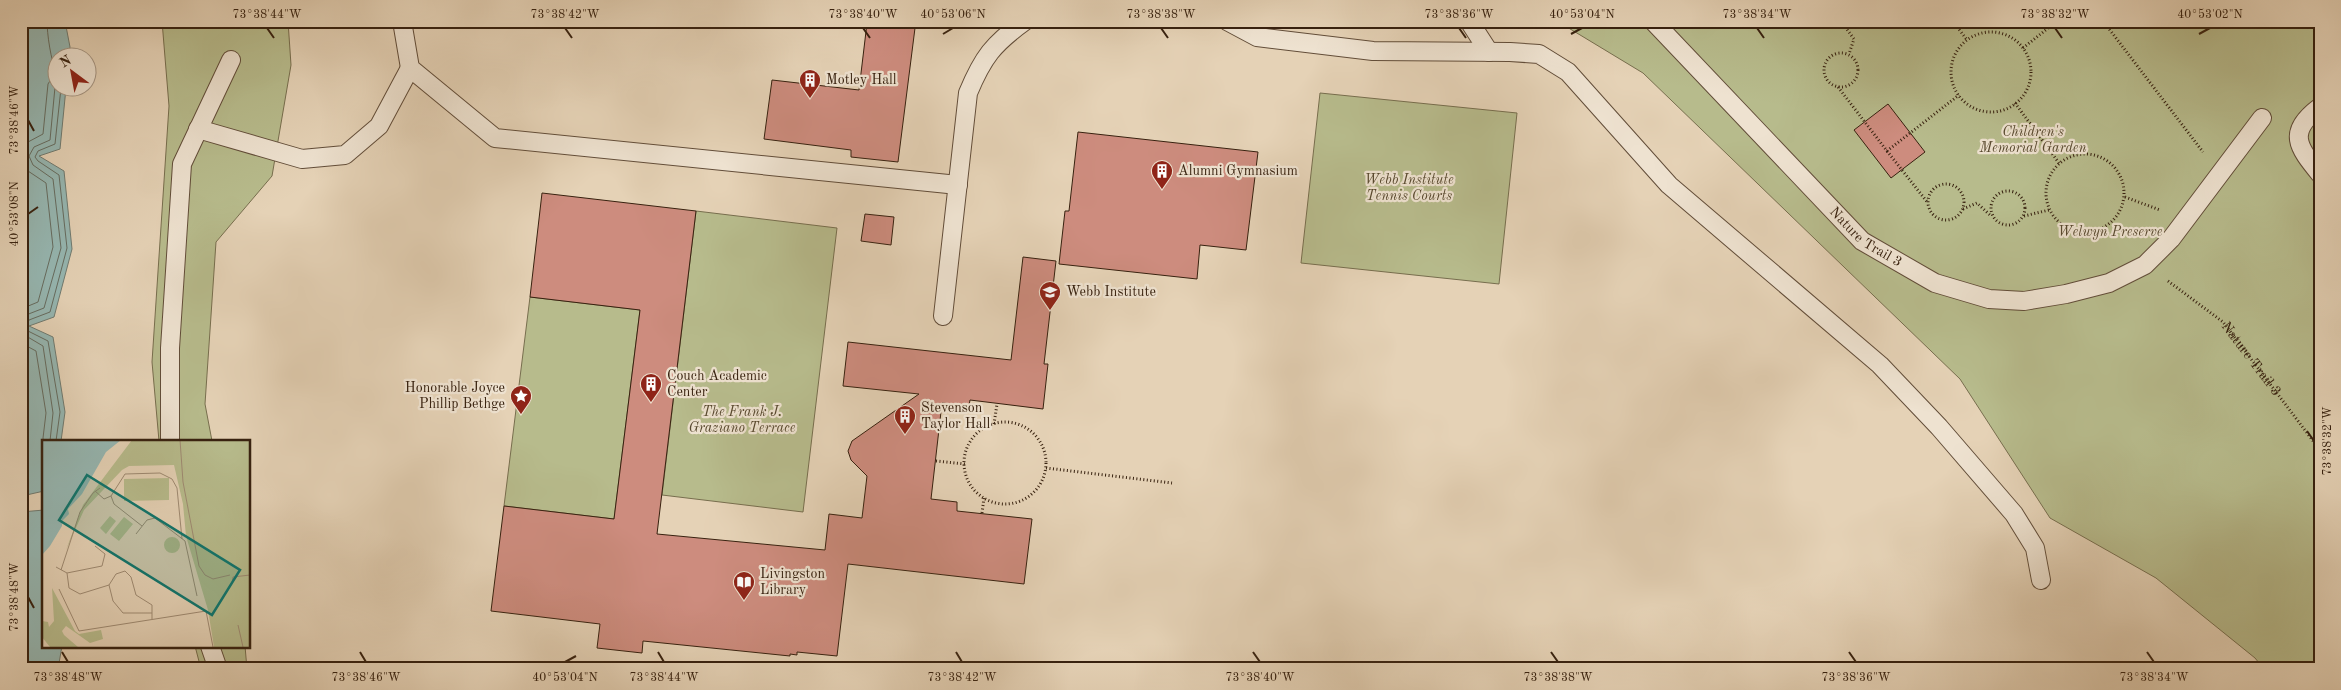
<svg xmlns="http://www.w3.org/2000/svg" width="2341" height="690" font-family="'Old Standard TT',serif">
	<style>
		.green { fill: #b7bb8c; stroke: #776e4e }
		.water { fill: #96b7b2; stroke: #707b71 }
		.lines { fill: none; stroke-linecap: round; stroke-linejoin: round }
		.shore { stroke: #666c60; stroke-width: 1 }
		.building { fill: #cd8c7e; stroke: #37210f }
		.service-casing { stroke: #624d39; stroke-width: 20 }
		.path { stroke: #37210f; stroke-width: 3; stroke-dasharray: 1 2.5; stroke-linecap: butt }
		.service { stroke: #eee2d0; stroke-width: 18 }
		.ticks { fill: none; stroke: #37210f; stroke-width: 2 }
		.labels { text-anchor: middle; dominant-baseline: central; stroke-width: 4.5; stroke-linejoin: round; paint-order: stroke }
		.poi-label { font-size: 14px; fill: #37210f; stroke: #eee2d0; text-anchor: start }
		.park-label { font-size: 14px; font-style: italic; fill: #57482e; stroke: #eee2d0 }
		.street-label { font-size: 14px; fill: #37210f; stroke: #eee2d0 }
		.inset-road { fill: none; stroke: #9f8b73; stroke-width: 1 }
		.view { fill: #0f766e; fill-opacity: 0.15; stroke: #0f766e; stroke-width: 2.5 }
		.inset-edge { fill: none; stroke: #37210f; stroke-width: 2.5 }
		.neatline { fill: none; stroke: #37210f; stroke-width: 2 }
		.ticks-label { font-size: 12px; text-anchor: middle; fill: #37210f }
	</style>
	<rect width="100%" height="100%" fill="#e5d2b6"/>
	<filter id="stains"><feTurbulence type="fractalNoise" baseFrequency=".004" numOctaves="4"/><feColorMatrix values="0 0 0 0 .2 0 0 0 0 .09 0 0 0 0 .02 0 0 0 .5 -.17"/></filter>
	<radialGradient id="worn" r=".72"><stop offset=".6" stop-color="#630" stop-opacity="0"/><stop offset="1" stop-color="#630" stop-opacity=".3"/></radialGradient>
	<path class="green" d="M162,21h126l3,44 -19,111 -56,66 -11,162 7,37h-53l-7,-79 17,-256z
		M1557,21h763v648h-56l-9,-11 -99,-80 -106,-60 -90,-139 -317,-306z
		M1320,93l197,20 -18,171 -198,-21z
		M696,211l141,17 -34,284 -141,-17z
		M530,297l110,13 -26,209 -110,-13z
		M195,646h50l2,23h-46z"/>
	<path class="water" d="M21,21h44l5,26 -1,10 -11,1v30h8l-6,61 -21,7 25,15 8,78 -18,68 -25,9 24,11 12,75 -4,29h-17v50l-22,5 -1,2z
		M44,510v136h18l-4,23h-37v-157z"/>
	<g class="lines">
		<path class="shore" d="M21,309l17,-7 15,-55 -7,-64 -18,-12 -6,-15 6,-14 15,-8 5,-50 8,-13c-5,-10 -9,-37 -9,-50
			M21,319l5,-4 18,-7 17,-60 -8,-69 -20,-14 -4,-9 5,-9 16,-7 5,-53 3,-6
			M21,333l22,13 10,67 -3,28
			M21,343l15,8 10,62 -3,25 1,9
			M56,441l4,-29 -12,-71 -20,-10 -2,-5 3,-6 21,-8 17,-64 -8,-73 -21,-14 -3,-4 3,-6 17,-7 6,-56"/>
	</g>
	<path class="building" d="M867,23l48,5 -17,134 -47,-5v-7l-87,-11 8,-59 87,10z
		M1888,104l37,48 -34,26 -37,-48z
		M1078,132l180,20 -12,98 -46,-5 -3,34 -138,-15 6,-53h4z
		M542,193l154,18 -39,323 168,16 4,-36 33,4 5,-42 -16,-16 -3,-9 4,-10 67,-47 -76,-8 5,-44 163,18 12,-103 33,4 -12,103h4l-5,45 -73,-9 -1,6 -27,-3 -11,96 26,3v9l75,8 -8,65 -176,-20 -11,92 -40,-4v3l-7,-1v2l-147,-15 -1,12 -45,-5 3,-24 -109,-13 13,-105 110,13 26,-209 -110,-13z
		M865,214l29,3 -3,28 -30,-4z"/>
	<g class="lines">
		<g class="service-casing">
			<g id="service">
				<path d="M402,21l8,47 85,70 463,47"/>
				<path d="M1227,21l30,16 116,14 137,1 29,2 29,18 101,113 211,180 59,62 75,87 21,34 6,32"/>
				<path d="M1469,21l20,31"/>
				<path id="s2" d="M1653,21l209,220 73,42 54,16 35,2 42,-7 43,-11 36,-18 26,-26 91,-121"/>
				<path d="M2320,107c-34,25 -22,40 0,67"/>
				<path d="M198,129l104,30 43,-4 34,-29 31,-58"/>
				<path d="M943,316l25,-223c15,-36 25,-49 57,-72"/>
				<path d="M170,441v-93l12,-184 49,-104"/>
				<path d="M210,646l8,23"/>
			</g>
		</g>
		<g class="path">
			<path d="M1841,21l13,18 -5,15"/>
			<path d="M1953,21l14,19"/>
			<path d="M2103,21l100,131"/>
			<circle cx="1991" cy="72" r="40"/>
			<path d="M2023,48l34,-27"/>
			<circle cx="1841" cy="70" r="17"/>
			<path d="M1838,87l49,64 72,-56"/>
			<path d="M2015,103l44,60"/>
			<path d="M1887,151l41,52"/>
			<circle cx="2085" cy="193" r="39"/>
			<circle cx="1946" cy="202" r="18"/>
			<circle cx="2008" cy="208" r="17"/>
			<path d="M2125,197l35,13"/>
			<path d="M1963,209l14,-6 14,13"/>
			<path d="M2024,216l25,-6"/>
			<path id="s1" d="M2168,281l55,41 97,128"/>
			<circle cx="1005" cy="463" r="41"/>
			<path d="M994,424l3,-20"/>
			<path d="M936,461l29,3"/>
			<path d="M1046,468l126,15"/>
			<path d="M982,513l2,-15"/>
		</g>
		<use href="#service" class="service"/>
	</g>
	<path class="ticks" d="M267,28l7,10M565,28l7,10M863,28l7,10M1161,28l7,10M1459,28l7,10M1757,28l7,10M2055,28l7,10M943,34l10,-6M1571,34l11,-6M2199,34l11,-6M28,120l6,11M28,214l10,-7M2307,431l7,10M28,597l6,11M62,652l6,10M360,652l6,10M658,652l6,10M956,652l6,10M1253,652l7,10M1551,652l7,10M1849,652l7,10M2147,652l7,10M565,662l11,-6"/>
	<defs>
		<g id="building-pin" transform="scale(1.125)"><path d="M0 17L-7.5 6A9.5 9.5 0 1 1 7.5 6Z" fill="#8f2418" stroke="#eee2d0"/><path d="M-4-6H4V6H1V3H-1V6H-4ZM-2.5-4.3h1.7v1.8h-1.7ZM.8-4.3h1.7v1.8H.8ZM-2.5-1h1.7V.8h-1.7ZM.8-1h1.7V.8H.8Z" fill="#fff"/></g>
		<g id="university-pin" transform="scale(1.125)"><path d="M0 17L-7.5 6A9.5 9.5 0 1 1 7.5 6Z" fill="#8f2418" stroke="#eee2d0"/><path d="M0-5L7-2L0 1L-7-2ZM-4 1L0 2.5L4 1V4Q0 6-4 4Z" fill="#fff"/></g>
		<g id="sight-pin" transform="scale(1.125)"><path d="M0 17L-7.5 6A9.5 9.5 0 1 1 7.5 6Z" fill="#8f2418" stroke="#eee2d0"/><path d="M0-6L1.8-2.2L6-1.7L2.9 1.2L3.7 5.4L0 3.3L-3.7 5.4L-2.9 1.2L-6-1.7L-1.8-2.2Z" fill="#fff"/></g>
		<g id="library-pin" transform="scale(1.125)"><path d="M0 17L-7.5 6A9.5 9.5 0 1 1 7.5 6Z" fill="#8f2418" stroke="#eee2d0"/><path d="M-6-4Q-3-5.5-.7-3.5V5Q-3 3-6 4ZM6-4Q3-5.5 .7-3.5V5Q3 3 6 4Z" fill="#fff"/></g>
	</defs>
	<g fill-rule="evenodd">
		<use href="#building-pin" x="810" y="80"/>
		<use href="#building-pin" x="1162" y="171"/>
		<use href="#university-pin" x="1050" y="292"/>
		<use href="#building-pin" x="651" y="384"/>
		<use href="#sight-pin" x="521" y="396"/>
		<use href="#building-pin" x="905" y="416"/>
		<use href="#library-pin" x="744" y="582"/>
	</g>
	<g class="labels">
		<g class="poi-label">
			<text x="826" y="80">Motley Hall</text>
			<text x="1178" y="171">Alumni Gymnasium</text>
			<text x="1066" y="292">Webb Institute</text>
			<text x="667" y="376">Couch Academic<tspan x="667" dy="16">Center</tspan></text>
			<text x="505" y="388" text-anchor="end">Honorable Joyce<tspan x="505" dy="16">Phillip Bethge</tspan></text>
			<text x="921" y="408">Stevenson<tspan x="921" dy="16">Taylor Hall</tspan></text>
			<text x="760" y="574">Livingston<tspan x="760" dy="16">Library</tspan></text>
		</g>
		<g class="park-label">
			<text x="2033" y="132">Children's<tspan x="2033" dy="16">Memorial Garden</tspan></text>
			<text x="1409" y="180">Webb Institute<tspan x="1409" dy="16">Tennis Courts</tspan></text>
			<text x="2110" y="232">Welwyn Preserve</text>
			<text x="742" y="412">The Frank J.<tspan x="742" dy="16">Graziano Terrace</tspan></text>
		</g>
		<g class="street-label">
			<text stroke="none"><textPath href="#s2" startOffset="304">Nature Trail 3</textPath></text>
			<text stroke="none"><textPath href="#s1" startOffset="115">Nature Trail 3</textPath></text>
		</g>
	</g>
	<g transform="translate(42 440)">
		<rect width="208" height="208" fill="#e5d2b6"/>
		<path d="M90,0h117v207h-35l-6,-37 -22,-74 -3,-32 -9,-39 -45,1 -7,4 -38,40 -18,40 17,-45zM127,38v22l-45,1v-22zM68,76l6,5 -10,13 -6,-6zM82,77l9,7 -14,17 -9,-7zM122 105a8 8 0 1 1 16 0a8 8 0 1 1-16 0ZM10,148l23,43 4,3 22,-4 2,9 -13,4 -24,-17 -4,5 2,4 14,12h-28l-8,-10v-16l6,1 1,5 5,-6z" fill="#b7bb8c"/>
		<path d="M0,0h79l-15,12 -24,42 -14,15 1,5 -7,7v5l-12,20 -8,9z" fill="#96b7b2"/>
		<path class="inset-road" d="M138,0l3,42 16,84 6,9 8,4 17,-4M53,51l9,8 7,-3M100,86l-28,-22 -3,-8 14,-22 35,-1 12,6 5,9 5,51M94,94l11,-14 8,-2 30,23 12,55M14,127l11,6 35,-7 3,-12 -10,-8M19,130l19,-58 13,-19 7,-5M25,133l2,15 11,6 29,-9 7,-11 9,-3 6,6 5,18 16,10v14M190,143l1,-6 17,-2M67,145l4,16 10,12h29M17,149l20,42 127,-20 7,36M196,185l5,22"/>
		<path class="view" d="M45,35l153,95 -28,45 -153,-95z"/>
		<rect width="208" height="208" class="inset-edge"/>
	</g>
	<rect width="2341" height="690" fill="none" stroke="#e5d2b6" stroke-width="55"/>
	<g transform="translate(72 72) rotate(328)"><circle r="24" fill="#eee2d0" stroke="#a59583"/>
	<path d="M0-4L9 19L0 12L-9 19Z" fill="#8f2418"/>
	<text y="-8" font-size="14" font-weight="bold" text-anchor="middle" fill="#37210f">N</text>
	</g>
	<rect x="28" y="28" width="2286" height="634" class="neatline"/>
	<g class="ticks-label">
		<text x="267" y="18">73°38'44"W</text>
		<text x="565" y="18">73°38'42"W</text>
		<text x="863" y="18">73°38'40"W</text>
		<text x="953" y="18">40°53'06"N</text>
		<text x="1161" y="18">73°38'38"W</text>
		<text x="1459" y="18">73°38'36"W</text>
		<text x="1582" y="18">40°53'04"N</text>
		<text x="1757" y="18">73°38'34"W</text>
		<text x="2055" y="18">73°38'32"W</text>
		<text x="2210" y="18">40°53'02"N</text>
		<text transform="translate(14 120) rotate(-90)" y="4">73°38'46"W</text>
		<text transform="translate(14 214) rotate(-90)" y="4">40°53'08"N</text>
		<text transform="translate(2327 441) rotate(-90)" y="4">73°38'32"W</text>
		<text transform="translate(14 597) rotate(-90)" y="4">73°38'48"W</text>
		<text x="68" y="681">73°38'48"W</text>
		<text x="366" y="681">73°38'46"W</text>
		<text x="565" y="681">40°53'04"N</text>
		<text x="664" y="681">73°38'44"W</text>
		<text x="962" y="681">73°38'42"W</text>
		<text x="1260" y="681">73°38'40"W</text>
		<text x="1558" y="681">73°38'38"W</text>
		<text x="1856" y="681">73°38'36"W</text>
		<text x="2154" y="681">73°38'34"W</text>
	</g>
	<rect width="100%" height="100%" filter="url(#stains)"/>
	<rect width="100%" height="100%" fill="url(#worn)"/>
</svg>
